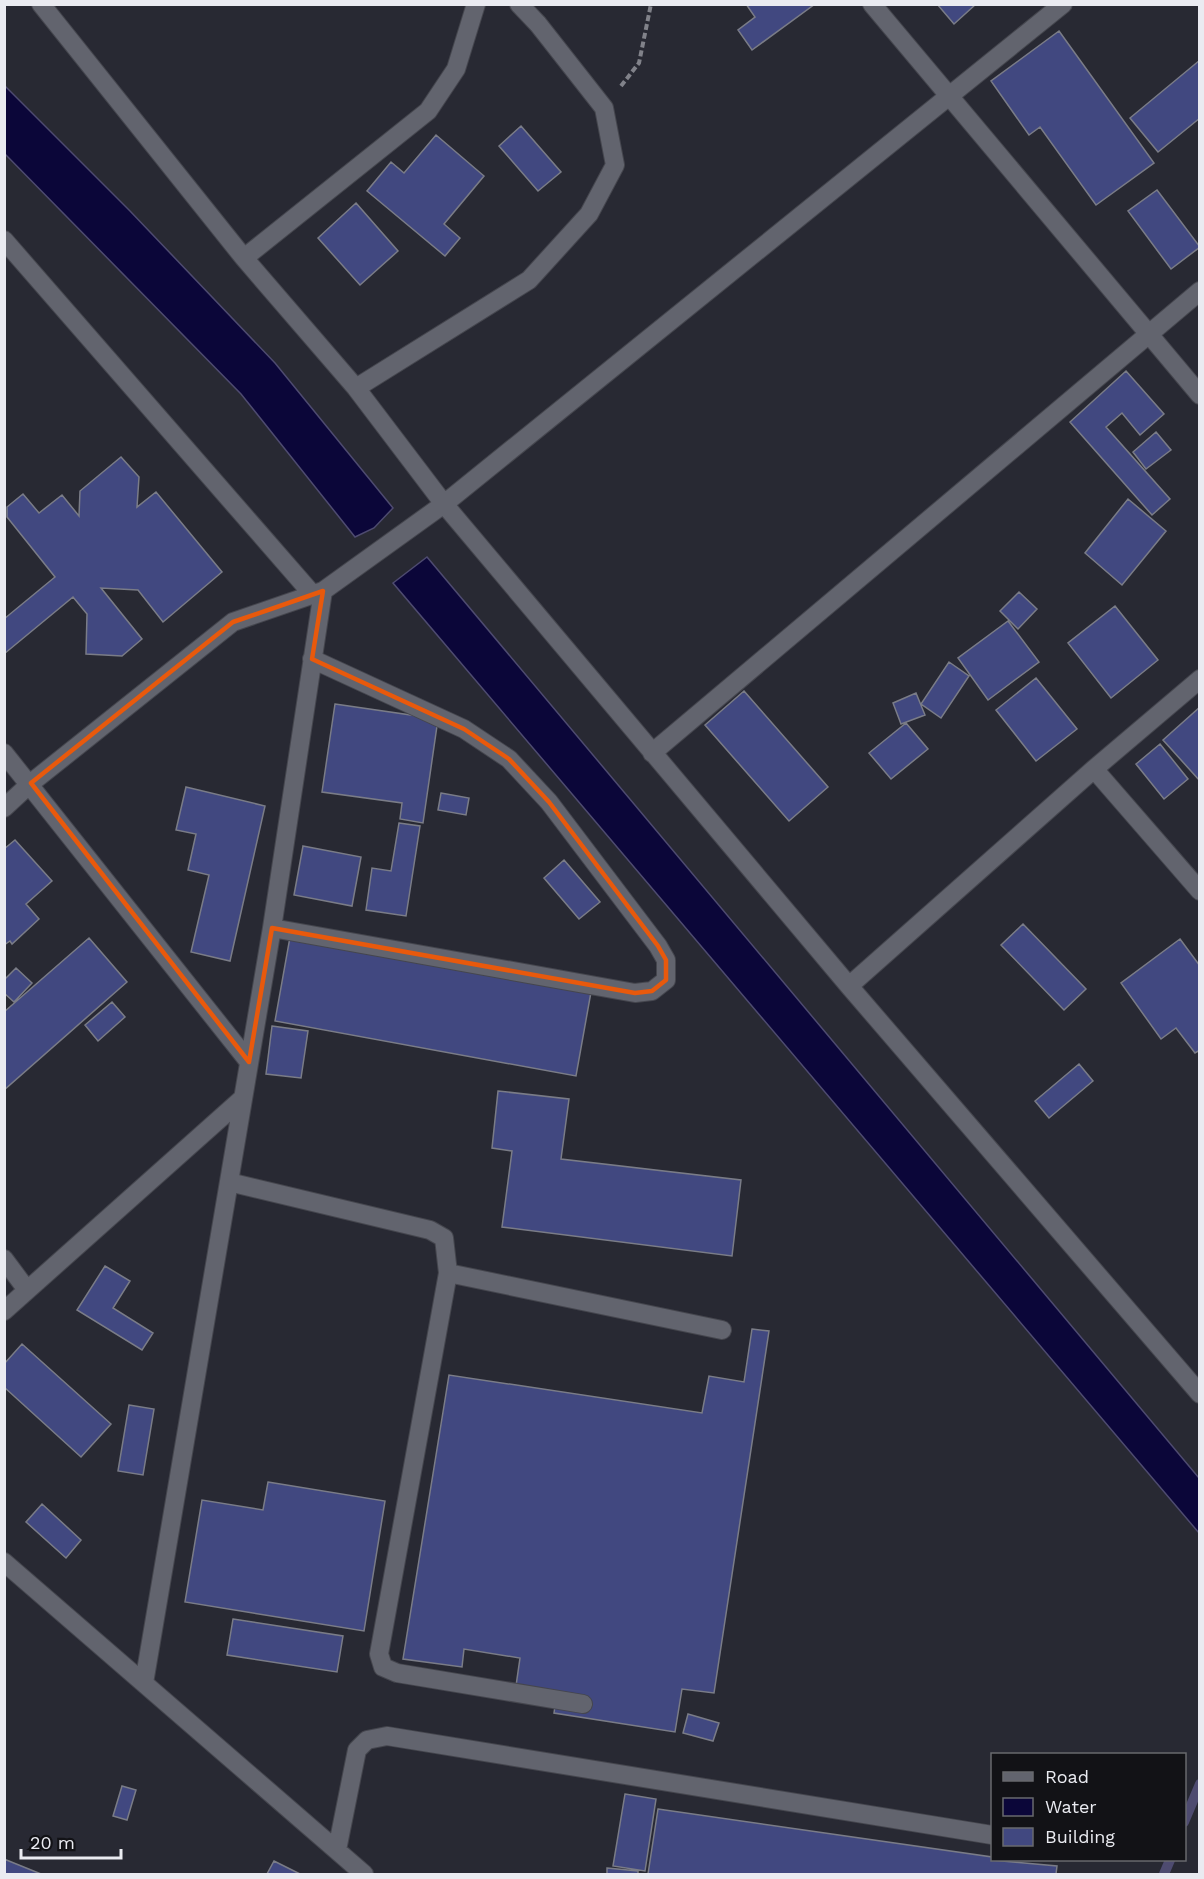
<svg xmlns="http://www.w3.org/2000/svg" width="1204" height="1879" font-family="'Work Sans',sans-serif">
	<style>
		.water { fill: #0b0639; stroke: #4e4b70; stroke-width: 1.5 }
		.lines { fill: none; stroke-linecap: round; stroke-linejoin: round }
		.stream { stroke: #4e4b70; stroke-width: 10 }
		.building { fill: #414880; stroke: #7a7c87; stroke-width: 1.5 }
		.minor-casing { stroke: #45464e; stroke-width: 20 }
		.path { stroke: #81828a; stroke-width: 4; stroke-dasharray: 6 3; stroke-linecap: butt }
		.minor { stroke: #62646e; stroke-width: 18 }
		.marked { fill: none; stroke: #e8590c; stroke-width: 4.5; stroke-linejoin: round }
	</style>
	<rect width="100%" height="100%" fill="#282933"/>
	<path class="water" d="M4,85l126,126 145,152 118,145 -19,20 -19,9 -114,-143 -236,-240z
		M427,557l772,921v55l-806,-950z"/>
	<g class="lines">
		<path class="stream" d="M1184,1822l16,-38
			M1164,1874l6,-14"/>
	</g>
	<path class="building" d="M746,4h69l-63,46 -14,-20 17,-13z
		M937,4h39l-22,20z
		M1059,31l95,132 -58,42 -56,-78 -11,8 -38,-54z
		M1200,60v58l-42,34 -28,-34z
		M521,126l40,46 -23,19 -39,-45z
		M436,135l48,41 -40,48 16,14 -15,18 -78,-65 24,-29 13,11z
		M1157,190l43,57 -29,22 -43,-58z
		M356,203l42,48 -38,34 -42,-47z
		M1126,371l38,43 -24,21 -18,-22 -16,14 64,72 -18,16 -82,-93z
		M1156,432l15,18 -25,19 -13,-17z
		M121,457l18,20 -2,30 19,-15 66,80 -59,50 -25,-32 -37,-2 41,51 -20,17 -36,-2 1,-40 -14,-17 -69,57v-35l51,-42 -48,-60v-10l16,-13 16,19 23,-18 17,21 1,-25z
		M1128,499l38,32 -44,54 -37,-32z
		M1019,592l18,17 -19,20 -18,-18z
		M1115,606l43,54 -47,38 -43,-55z
		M1008,621l31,41 -51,38 -30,-42z
		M949,662l20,14 -28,42 -20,-14z
		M1036,678l41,51 -41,32 -40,-51z
		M744,691l84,96 -39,34 -84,-96z
		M916,693l9,22 -24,9 -8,-21z
		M335,704l103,15 -15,104 -23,-4 2,-16 -80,-11z
		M1200,707v74l-37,-41z
		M906,723l22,26 -37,30 -22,-26z
		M1160,744l28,35 -24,20 -28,-35z
		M186,787l79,19 -35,155 -39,-9 18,-77 -21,-5 8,-36 -20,-4z
		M441,793l28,5 -3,17 -28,-5z
		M399,823l21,3 -14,90 -40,-6 6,-42 19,3z
		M15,840l37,41 -26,23 13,15 -27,25 -2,-3 -6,4v-96z
		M303,846l58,11 -9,49 -58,-11z
		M564,860l36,42 -21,17 -35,-41z
		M1023,924l63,65 -22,21 -63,-65z
		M290,937l301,55 -15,84 -301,-55z
		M89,938l38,44 -123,108v-78z
		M1180,939l20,27v84l-5,3 -19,-25 -15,11 -40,-56z
		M16,968l16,15 -18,19 -10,-9v-13z
		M112,1002l13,15 -27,24 -13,-16z
		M272,1026l36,5 -7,47 -35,-4z
		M1079,1064l14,17 -44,37 -14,-17z
		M498,1091l71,8 -8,60 180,21 -9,76 -230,-29 10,-76 -20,-3z
		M105,1266l25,15 -17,27 40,25 -11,17 -65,-40z
		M752,1329l17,2 -55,362 -32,-4 -7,43 -121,-19 3,-20 -41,-7 4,-28 -56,-9 -2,18 -59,-8 46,-284 253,38 7,-37 35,6z
		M22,1344l89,80 -30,33 -77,-70v-23z
		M129,1405l25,4 -11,66 -25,-4z
		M268,1482l117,19 -21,130 -179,-29 17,-102 61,10z
		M42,1504l39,36 -15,18 -40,-36z
		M233,1619l110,17 -6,36 -110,-17z
		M688,1714l31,9 -6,18 -30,-8z
		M122,1786l14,4 -9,30 -14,-4z
		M625,1794l31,5 -11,72 -32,-5z
		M658,1809l334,48v3l65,6 -1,8h-408z
		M4,1859l37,15h-37z
		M274,1861l26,13h-33z
		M607,1868l31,3v3h-31z"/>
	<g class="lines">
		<g class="minor-casing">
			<path id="minor" d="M41,4l203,254 112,130 88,116 405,482 351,408
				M872,4l328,391
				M4,240l310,356
				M244,258l184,-147 28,-42 20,-65
				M356,388l173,-108 60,-66 26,-49 -11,-57 -66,-84 -19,-20
				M4,753l245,309
				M652,753l548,-462
				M1094,769l106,122
				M4,808l27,-25 202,-161 90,-31 121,-87 619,-500
				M272,928l363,65 17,-2 14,-11v-20l-8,-14 -109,-144 -40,-43 -45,-30 -152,-70
				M849,986l245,-217 106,-90
				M229,1182l201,48 14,8 4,35 -69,381 4,13 14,6 186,31
				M4,1259l23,31
				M448,1273l274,57
				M4,1311l239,-213
				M4,1562l360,312
				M144,1683l128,-755 51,-337
				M337,1850l20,-100 10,-10 20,-4 605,99"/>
		</g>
		<path class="path" d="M621,86l18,-23 12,-59"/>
		<use href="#minor" class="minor"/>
	</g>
	<path class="marked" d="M323,591l-11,68 152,70 45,30 40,43 109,144 8,14v20l-14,11 -17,2 -363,-65 -23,134 -218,-279 202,-161z"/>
	<rect width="1204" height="1879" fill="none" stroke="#eaebf1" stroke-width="12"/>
	<rect x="991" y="1753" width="195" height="108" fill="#121216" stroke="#68696e" stroke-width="1.5"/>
	<rect x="1003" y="1772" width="30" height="9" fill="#62646e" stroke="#68696e" stroke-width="1.5"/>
	<text x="1045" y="1783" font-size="18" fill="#eaebf1">Road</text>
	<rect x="1003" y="1798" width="30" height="18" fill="#0b0639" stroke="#68696e" stroke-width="1.5"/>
	<text x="1045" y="1813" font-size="18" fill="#eaebf1">Water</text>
	<rect x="1003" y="1828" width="30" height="18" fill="#414880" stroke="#68696e" stroke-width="1.5"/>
	<text x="1045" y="1843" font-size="18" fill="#eaebf1">Building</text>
	<path d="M21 1849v9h100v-9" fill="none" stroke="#eaebf1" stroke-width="3"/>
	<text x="30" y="1849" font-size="18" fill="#eaebf1" stroke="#121216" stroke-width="4.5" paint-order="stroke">20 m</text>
</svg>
